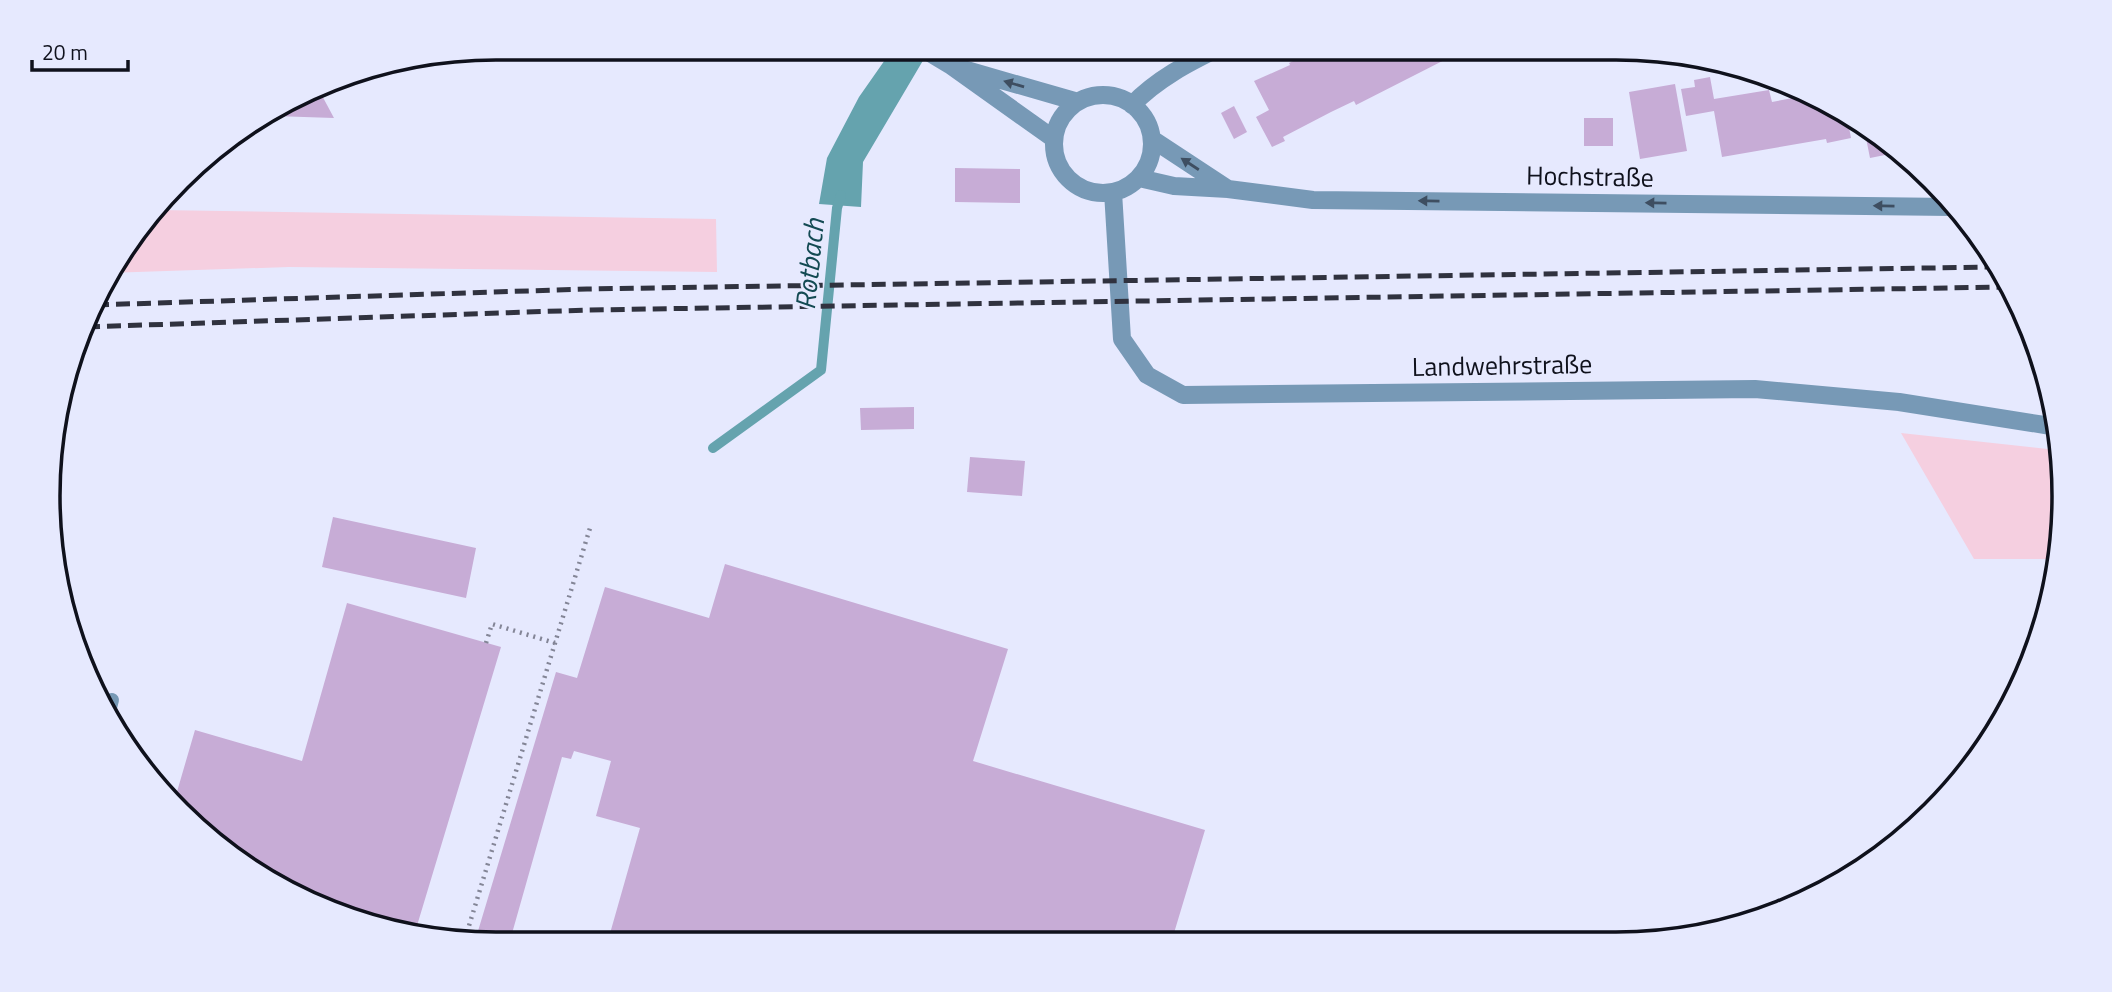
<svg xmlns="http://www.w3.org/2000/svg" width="2112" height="992" font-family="'Titillium Web',sans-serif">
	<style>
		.green { fill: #f5cfe0 }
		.water { fill: #65a3ae }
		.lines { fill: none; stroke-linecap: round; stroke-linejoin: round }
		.stream { stroke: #65a3ae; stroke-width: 10 }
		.building { fill: #c7acd6 }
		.path { stroke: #838596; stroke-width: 4.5; stroke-dasharray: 2 5; stroke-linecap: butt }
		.service { stroke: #7799b6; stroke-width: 14 }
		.minor { stroke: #7799b6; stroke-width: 18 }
		.rail { stroke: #30323f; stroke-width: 5; stroke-dasharray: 14 7; stroke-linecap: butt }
		.oneway { fill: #3e4e61 }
		.labels { text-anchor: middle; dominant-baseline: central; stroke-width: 5; stroke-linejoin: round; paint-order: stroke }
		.street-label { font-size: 26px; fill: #0f111c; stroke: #e6e9fe }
		.water-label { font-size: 28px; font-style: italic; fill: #134a53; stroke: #e6e9fe }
		.rim { fill: none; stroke: #0f111c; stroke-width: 3.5 }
	</style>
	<rect width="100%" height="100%" fill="#e6e9fe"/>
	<path class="green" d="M158,210l558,9 1,53 -428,-5 -182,6z
		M1901,433l155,17 9,46 -13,63h-78z"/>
	<path class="water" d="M894,47h37l-68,115 -2,45 -42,-3 8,-46 32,-61z"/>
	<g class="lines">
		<path class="stream" d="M713,448l108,-78 16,-162 4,-13"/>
	</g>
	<path class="building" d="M1122,47h27l-21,11z
		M1325,47l5,3 5,-3h135l-114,58 -2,-4 -23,11 -48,25 2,4 -13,6 -16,-30 13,-7 -15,-29 36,-16 -1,-2 26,-13 1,2z
		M1710,77l4,22 55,-9 3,12 37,-7 12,9 1,8 9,-2 17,12 3,16 -24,5 -1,-4 -104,18 -8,-46 -28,5 -5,-27 14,-2 -1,-7z
		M1675,84l12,67 -47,8 -11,-67z
		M319,90l15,28 -60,-2 20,-12z
		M1234,106l13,26 -13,7 -13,-26z
		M1584,118h29v28h-29z
		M1865,133l30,20 -25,5z
		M955,168l65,1v34l-65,-1z
		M914,407v22l-53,1 -1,-22z
		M970,457l55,4 -3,35 -55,-4z
		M333,517l143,31 -10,50 -144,-31z
		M725,564l283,85 -35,112 232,69 -34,113 -564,1 33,-116 -44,-12 15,-55 -37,-10 -3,8 -9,-2 -51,180 24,8h-39l-21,-4 81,-269 21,6 28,-91 104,31z
		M347,603l154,44 -85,282 -91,-18 -125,-77 -26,-32 21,-72 107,31z"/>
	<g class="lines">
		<path class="path" d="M486,643l6,-19 63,19
			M465,939l125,-411"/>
		<path class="service" d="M107,719l5,-19"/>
		<path class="minor" d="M920,47l30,18 104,74
			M963,69l115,33
			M1054 144a49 49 0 1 1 98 0a49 49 0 1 1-98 0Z
			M1132,105c25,-26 56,-42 89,-58
			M1152,139l76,50
			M1139,178l35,8 54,3 85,11 639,7
			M1113,192l9,147 25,36 36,20 572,-6 144,13 152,24"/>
		<path class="rail" d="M95,305l492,-16 1405,-22
			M86,327l502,-17 1418,-23"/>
	</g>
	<defs><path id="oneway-solid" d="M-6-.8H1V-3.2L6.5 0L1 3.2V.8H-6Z" transform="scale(1.75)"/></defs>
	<g class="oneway">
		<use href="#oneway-solid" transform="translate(1014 84) rotate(-164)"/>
		<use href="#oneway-solid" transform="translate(1190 164) rotate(-147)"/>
		<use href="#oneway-solid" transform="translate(1429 201) rotate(-179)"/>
		<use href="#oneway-solid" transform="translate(1656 203) rotate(-179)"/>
		<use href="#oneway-solid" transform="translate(1884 206) rotate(-179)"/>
	</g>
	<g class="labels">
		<g class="street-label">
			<text transform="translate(1590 176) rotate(1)">Hochstraße</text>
			<text transform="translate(1502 365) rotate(-1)">Landwehrstraße</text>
		</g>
		<g class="water-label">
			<text transform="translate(809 264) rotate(-84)">Rotbach</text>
		</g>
	</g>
	<path d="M0 0H2112V992H0ZM496 60H1616A436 436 0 0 1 2052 496V496A436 436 0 0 1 1616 932H496A436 436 0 0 1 60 496V496A436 436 0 0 1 496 60Z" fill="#e6e9fe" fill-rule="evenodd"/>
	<path class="rim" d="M496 60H1616A436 436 0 0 1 2052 496V496A436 436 0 0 1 1616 932H496A436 436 0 0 1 60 496V496A436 436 0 0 1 496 60Z"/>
	<path d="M32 60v10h96v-10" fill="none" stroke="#0f111c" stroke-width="3.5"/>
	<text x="42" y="60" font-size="21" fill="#0f111c" stroke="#e6e9fe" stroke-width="5" paint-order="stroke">20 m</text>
</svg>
